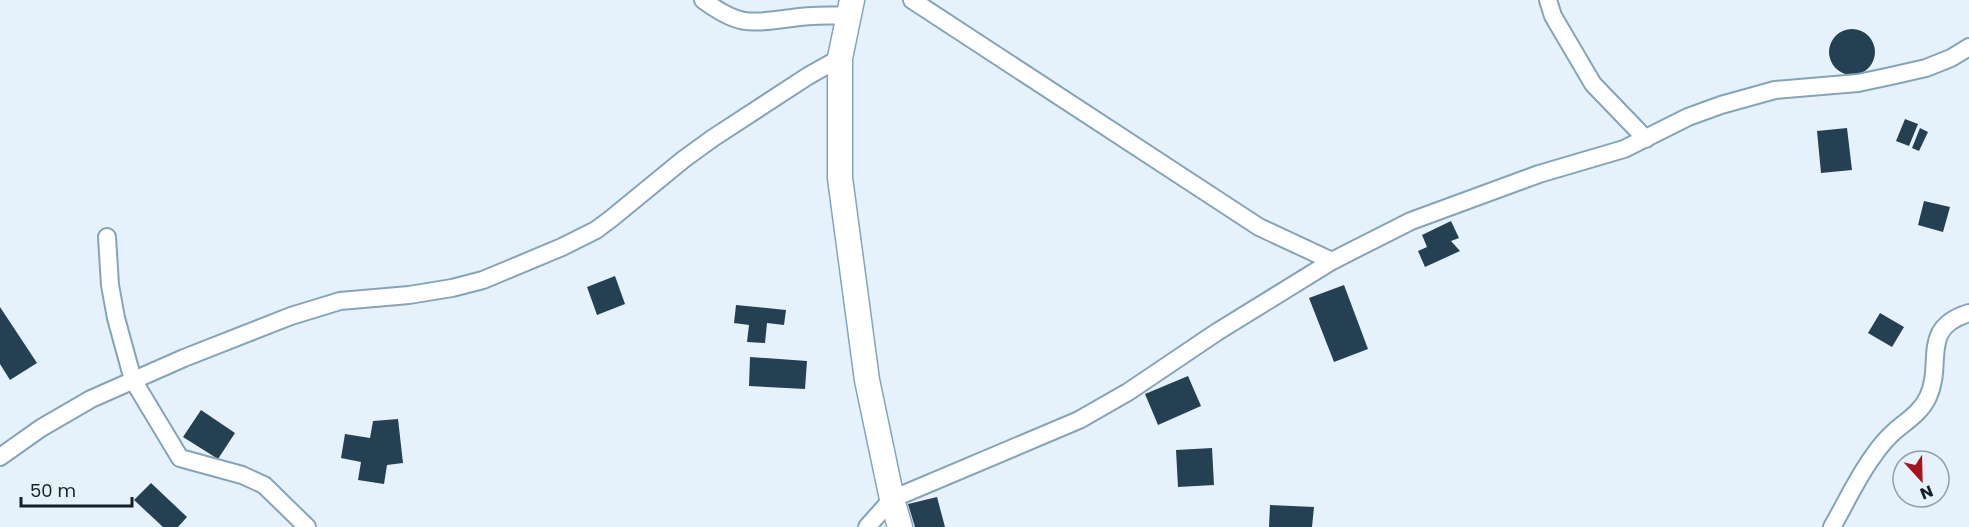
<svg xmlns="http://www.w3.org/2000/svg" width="1969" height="527" font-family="Poppins,sans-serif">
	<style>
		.building { fill: #254052 }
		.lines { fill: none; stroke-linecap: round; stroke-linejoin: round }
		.minor-casing { stroke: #85a4b8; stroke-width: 20 }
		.secondary-casing { stroke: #85a4b8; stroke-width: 27 }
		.minor { stroke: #fff; stroke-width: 16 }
		.secondary { stroke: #fff; stroke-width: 24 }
	</style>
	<rect width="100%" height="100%" fill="#e5f2fb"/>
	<path class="building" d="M1829 52a23 23 0 1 1 46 0a23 23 0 1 1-46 0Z
		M1905,119l13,5 -9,22 -13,-5z
		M1847,128l5,42 -31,3 -4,-42z
		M1920,128l8,4 -9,19 -7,-3z
		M1924,201l26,6 -7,25 -25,-7z
		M1451,221l8,17 -8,3 9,10 -35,16 -7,-16 9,-4 -5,-12z
		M615,276l10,28 -28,11 -10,-28z
		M1344,285l24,64 -34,13 -25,-64z
		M736,305l50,5 -2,15 -17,-2 -2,20 -18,-1 2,-17 -15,-2z
		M0,307l37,56 -27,17 -10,-16z
		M1880,313l24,14 -12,20 -24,-14z
		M750,357l57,4 -2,28 -56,-3z
		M1188,376l13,30 -43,19 -13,-31z
		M201,410l34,23 -17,26 -35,-22z
		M398,419l5,44 -16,2 -3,19 -26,-4 3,-18 -20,-4 4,-24 25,4 3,-17z
		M1212,448l2,37 -36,2 -2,-37z
		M151,483l36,34 -9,10h-15l-29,-27z
		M937,497l8,30h-30l-7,-23z
		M1270,505l44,2 -2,20h-43z"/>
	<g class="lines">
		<g class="minor-casing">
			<path id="minor" d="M703,0c37,27 46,23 89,18 19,-3 38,-2 57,-3
				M912,0l347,227 73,34
				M1548,0l5,16 40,68 53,55
				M107,237l3,48 6,33 17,62 47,78 62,17 22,10 43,42
				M0,457l41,-29 50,-29 93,-41 107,-42 49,-15 69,-6 43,-7 31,-8 79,-33 34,-17 16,-12 72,-59 29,-21 95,-62 32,-18
				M867,527l25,-28 187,-79 49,-28 89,-60 115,-71 79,-40 128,-47 85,-25 64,-32 33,-12 54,-15 83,-7 33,-7 35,-8 25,-10 18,-11
				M1832,527c14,-24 26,-51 42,-72 6,-9 14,-18 22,-25 12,-10 25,-18 32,-33 16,-34 -9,-69 41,-84"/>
		</g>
		<g class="secondary-casing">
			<path id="secondary" d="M852,0l-12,58v120l27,202 25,119 8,28"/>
		</g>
		<use href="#minor" class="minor"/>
		<use href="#secondary" class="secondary"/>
	</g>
	<g transform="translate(1921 479) rotate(158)"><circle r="28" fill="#e5f2fb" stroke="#929ea7" stroke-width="1.5"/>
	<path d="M0-4.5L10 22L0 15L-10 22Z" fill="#a8131f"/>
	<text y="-9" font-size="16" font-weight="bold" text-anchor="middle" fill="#152129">N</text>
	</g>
	<path d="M21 497v9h111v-9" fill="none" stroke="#152129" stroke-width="3"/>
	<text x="30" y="497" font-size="18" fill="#152129" stroke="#e5f2fb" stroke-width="4.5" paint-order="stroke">50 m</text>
</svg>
